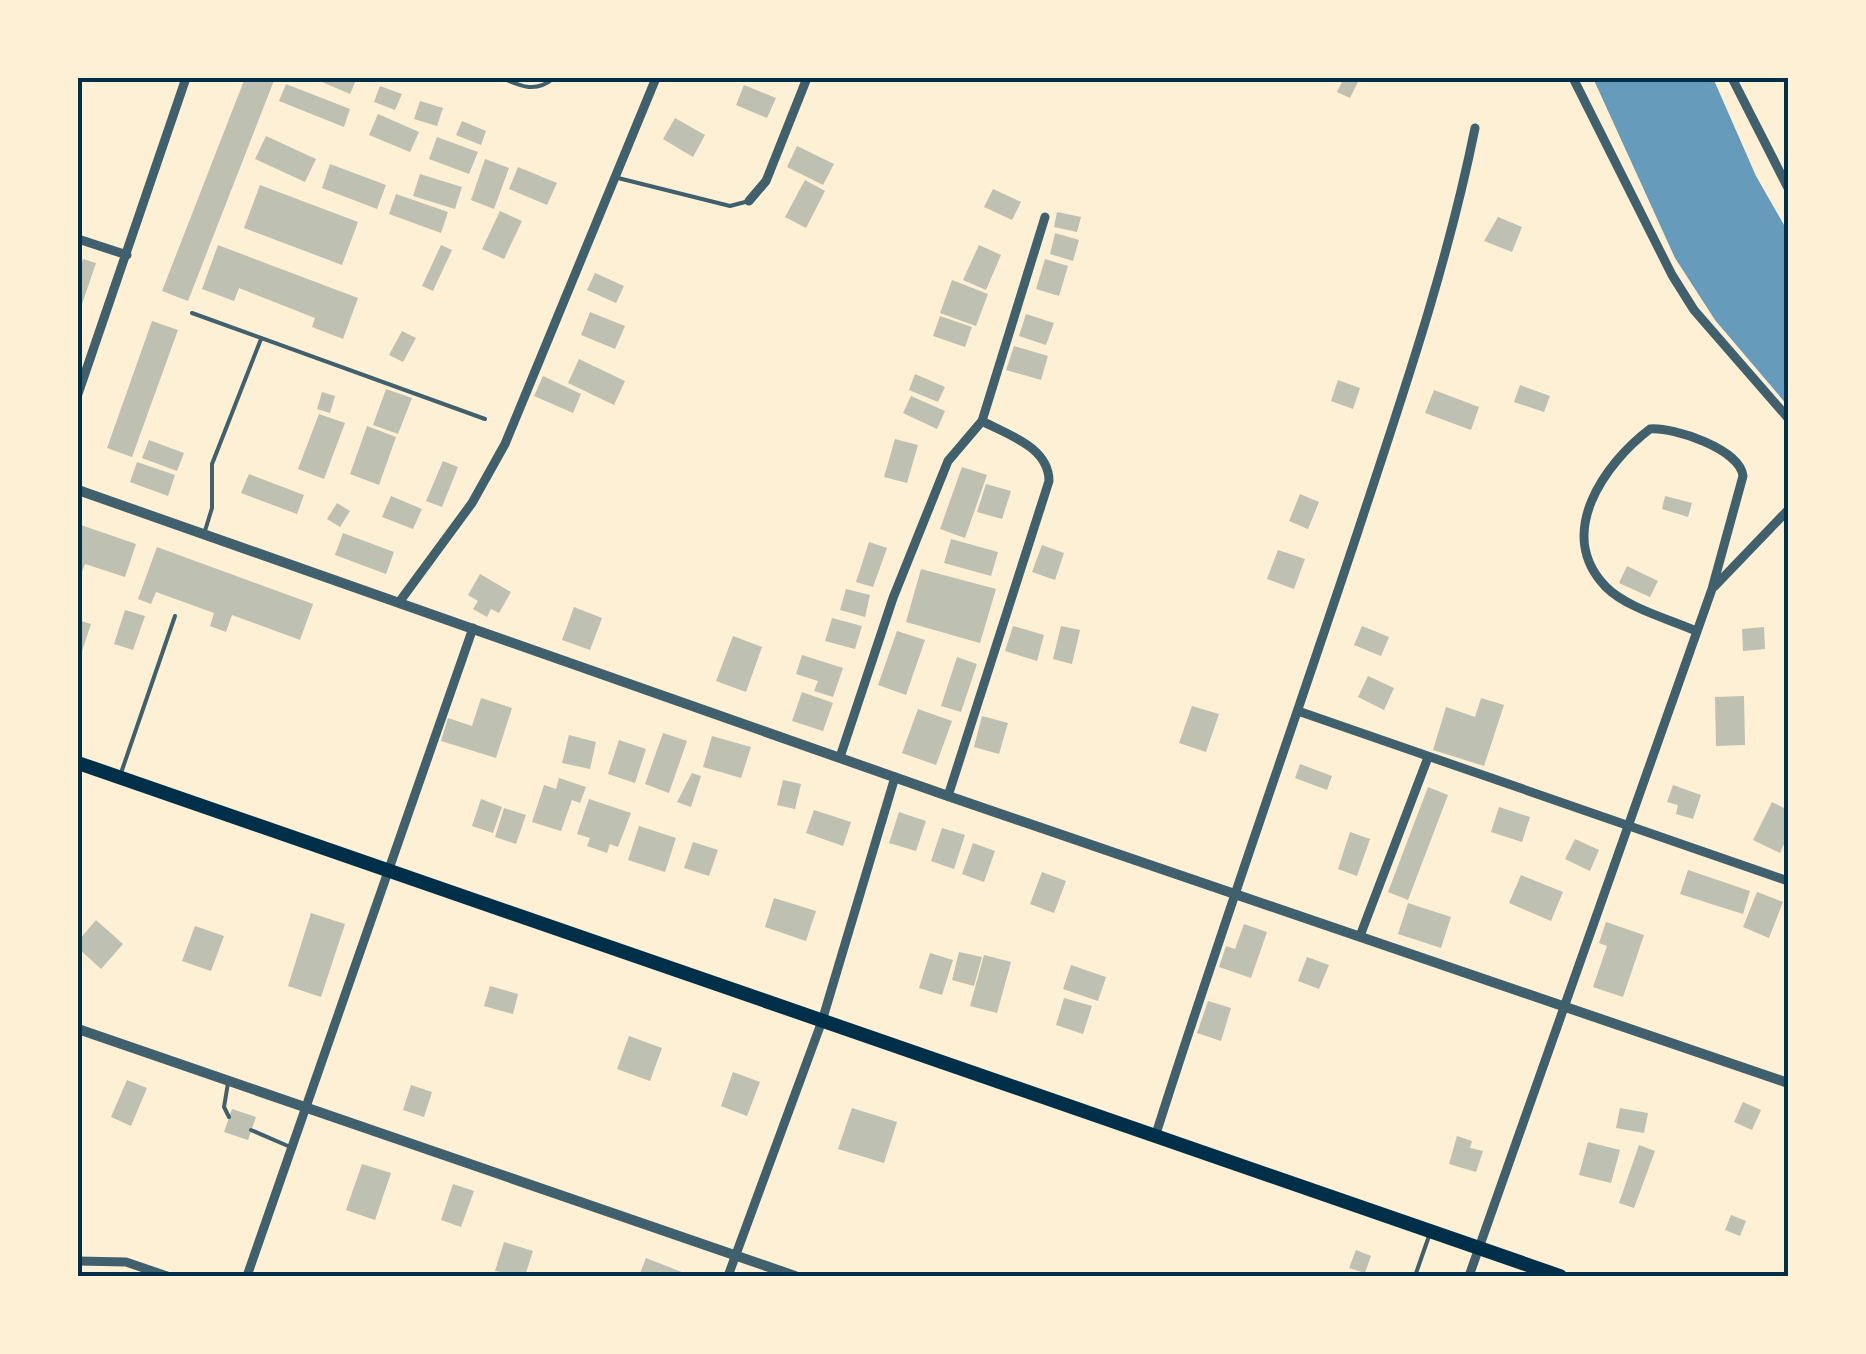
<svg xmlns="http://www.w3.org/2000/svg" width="1866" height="1354" font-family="'Work Sans',sans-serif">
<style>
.water{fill:#669bbc}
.building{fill:#bec0b2}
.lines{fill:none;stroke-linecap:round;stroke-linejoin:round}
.service{stroke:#3f606c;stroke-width:4}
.minor{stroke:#3f606c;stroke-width:9}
.tertiary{stroke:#3f606c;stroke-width:10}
.trunk{stroke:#003049;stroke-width:14}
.neatline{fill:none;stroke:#003049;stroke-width:4}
</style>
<rect width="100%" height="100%" fill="#fdf0d5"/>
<path class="water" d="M1593 78H1713L1756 176 1788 232V406L1715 320 1675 258Z"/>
<path class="building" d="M245 78H275L188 301 162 291Z
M313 78H357L350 94Z
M1344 78H1360L1350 98 1337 92Z
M286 84 350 109 344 127 279 101Z
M744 85 776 98 767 118 736 105Z
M380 86 402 94 395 110 374 102Z
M420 101 443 108 437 126 414 119Z
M378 114 419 132 410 152 369 135Z
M675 118 705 135 693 157 663 139Z
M462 121 486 131 481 145 456 135Z
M266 136 316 159 305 182 255 159Z
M437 137 478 152 469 174 429 159Z
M797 146 834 164 823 185 787 167Z
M485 159 509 168 494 209 471 200Z
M330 164 386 185 377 209 322 188Z
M518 167 557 183 547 205 509 189Z
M420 174 462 187 455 209 413 196Z
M805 180 825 191 806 228 785 217Z
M260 185 358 222 342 265 244 228Z
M993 189 1021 202 1012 220 984 207Z
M396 194 448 212 441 233 389 214Z
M500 211 522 221 504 259 482 249Z
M1057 212 1081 217 1077 232 1054 227Z
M1498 217 1522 227 1512 252 1484 241Z
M1055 233 1079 240 1073 261 1050 254Z
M218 245 358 298 343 339 312 327 315 318 239 288 234 301 202 289Z
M441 245 452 250 433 291 422 286Z
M979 245 1001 255 986 290 963 280Z
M83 259 96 263 78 316V275Z
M1045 259 1068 266 1059 296 1036 289Z
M595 273 624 286 616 303 587 290Z
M952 280 988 294 976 326 940 313Z
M590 312 625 326 615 349 581 335Z
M1026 314 1054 323 1046 345 1019 336Z
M940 316 972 327 965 347 933 336Z
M152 321 178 330 132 457 107 448Z
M402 331 416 338 403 362 389 355Z
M1014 346 1048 356 1041 380 1006 370Z
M579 359 625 381 614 405 568 383Z
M915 374 945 387 938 402 909 390Z
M543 376 581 394 573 413 534 396Z
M1338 380 1360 388 1353 409 1331 401Z
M1520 385 1550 396 1544 412 1514 402Z
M386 389 412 398 398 434 373 425Z
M1434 390 1479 407 1471 430 1425 413Z
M322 392 335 396 330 413 317 409Z
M911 396 945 411 937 429 903 413Z
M319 414 345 423 324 479 298 469Z
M367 426 396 437 379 485 350 474Z
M895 439 918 445 907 483 884 477Z
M149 440 184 453 177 471 142 458Z
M443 461 458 467 442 507 426 501Z
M137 462 175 475 168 496 130 482Z
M962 467 987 475 965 538 940 529Z
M249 474 304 495 297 514 241 493Z
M986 484 1011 491 1002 519 977 512Z
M1300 494 1319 502 1308 529 1289 521Z
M391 496 422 509 413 529 382 517Z
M1665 496 1692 503 1688 517 1662 509Z
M337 503 350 511 340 527 327 519Z
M78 524 136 544 125 577 85 564 78 582Z
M343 533 394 552 386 574 335 555Z
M951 539 998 552 991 576 944 563Z
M869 542 887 548 873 587 856 582Z
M1042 545 1064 553 1055 580 1032 572Z
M157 547 313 604 300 640 232 615 226 632 210 626 214 613 156 592 151 604 138 599Z
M1278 550 1305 559 1294 589 1267 579Z
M1627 566 1658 581 1650 597 1619 583Z
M921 569 996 589 980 643 906 622Z
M480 574 511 592 499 613 491 609 487 617 473 609 478 601 468 595Z
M846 589 870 595 865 617 840 610Z
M574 607 602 618 590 650 562 640Z
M125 610 145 616 133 650 114 644Z
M832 618 862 626 855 649 825 641Z
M78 620 91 624 82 651 78 650Z
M1013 626 1044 635 1037 661 1005 651Z
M1061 626 1080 630 1072 664 1053 659Z
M1362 626 1389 637 1381 656 1354 645Z
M1764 627 1765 649 1743 651 1742 629Z
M897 631 925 640 906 695 878 685Z
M733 636 762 647 746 692 716 681Z
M802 655 843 668 833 697 814 691 818 681 796 674Z
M957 657 977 664 961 712 941 706Z
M1368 676 1394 688 1384 710 1358 697Z
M802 692 833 703 823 731 792 721Z
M1744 696 1745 745 1716 746 1715 697Z
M481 698 512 708 496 758 441 741 448 718 472 726Z
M1481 698 1504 705 1484 766 1433 750 1446 707 1475 717Z
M1192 706 1219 714 1206 752 1179 743Z
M918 709 952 721 936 765 902 753Z
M982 716 1008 723 999 754 974 747Z
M663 733 687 741 669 793 645 784Z
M569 735 596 742 590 769 562 763Z
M712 736 751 747 741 778 703 767Z
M619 740 646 749 635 783 608 774Z
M1300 764 1332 776 1327 790 1295 778Z
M692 773 701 776 691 807 677 802Z
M559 778 586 787 580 803 572 800 561 831 532 822 544 785 556 789Z
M783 780 801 784 795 809 777 805Z
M1673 785 1701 795 1693 819 1676 814 1678 805 1667 802Z
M1428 787 1448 795 1408 900 1388 892Z
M481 799 502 807 493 833 472 826Z
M589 799 631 813 618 847 610 844 607 853 587 846 590 838 577 834Z
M1772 802 1788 810V835L1780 853 1753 840Z
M1499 807 1530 817 1522 842 1491 832Z
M504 808 526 815 516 844 495 837Z
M814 810 851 822 843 846 806 833Z
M899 812 926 821 916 851 889 843Z
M639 826 676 838 665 872 628 860Z
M942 828 965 835 954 869 931 861Z
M1350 832 1370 839 1357 876 1338 869Z
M1575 839 1599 850 1590 871 1565 859Z
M693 842 718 850 709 876 684 868Z
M973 843 995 851 984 882 962 874Z
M1688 870 1750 891 1743 914 1680 894Z
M1042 872 1066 881 1054 913 1030 904Z
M1521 875 1563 892 1551 921 1509 903Z
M1757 892 1783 902 1769 938 1743 927Z
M774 898 816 911 806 941 765 927Z
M1408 903 1451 917 1441 948 1398 934Z
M311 913 345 924 321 997 288 986Z
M96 920 123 944 101 969 78 948V941Z
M1606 922 1644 935 1623 997 1593 987 1607 946 1599 943Z
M1244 924 1267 932 1251 978 1219 967 1226 946 1235 949Z
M195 926 224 936 211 971 182 961Z
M959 952 982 957 974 986 952 980Z
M930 953 953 960 942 995 919 988Z
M984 955 1011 962 997 1013 970 1006Z
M1307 957 1329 965 1319 989 1298 981Z
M1071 965 1106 977 1098 1001 1063 989Z
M490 986 518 994 513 1014 484 1006Z
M1064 998 1092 1006 1083 1034 1056 1025Z
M1208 1001 1231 1008 1221 1041 1197 1033Z
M629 1036 662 1048 650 1081 617 1069Z
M733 1072 760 1082 747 1116 721 1106Z
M127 1080 147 1088 131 1126 111 1117Z
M411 1085 432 1092 424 1117 403 1110Z
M1743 1102 1761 1110 1752 1130 1734 1122Z
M852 1108 897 1122 884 1163 838 1149Z
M1620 1108 1648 1113 1644 1133 1616 1128Z
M232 1109 256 1117 248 1140 224 1132Z
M1457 1136 1472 1141 1470 1148 1483 1151 1476 1172 1449 1164Z
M1588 1142 1620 1150 1611 1183 1579 1175Z
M1639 1145 1655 1151 1634 1208 1619 1203Z
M362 1164 391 1173 375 1220 346 1210Z
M453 1184 474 1191 461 1227 441 1220Z
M1731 1215 1746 1221 1740 1236 1725 1230Z
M504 1242 533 1251 525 1276 495 1271Z
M1356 1250 1371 1256 1365 1273 1349 1268Z
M646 1258 692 1276H639Z"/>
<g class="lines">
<path class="service" d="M502 78C522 87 536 93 554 78
M618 178 730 206 749 201
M192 313 485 419
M204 534 212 508V464L261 339
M121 773 175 616
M228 1083 224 1107 229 1117
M251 1130 288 1146
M1415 1276 1429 1236"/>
<path class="minor" d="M1573 78 1672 275 1694 310 1788 418
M1732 78 1788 188
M749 201 766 181 807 78
M78 239 127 255
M78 394 186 78
M982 421 1045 217
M1714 587 1788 510
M400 601 472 503 505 444 656 78
M1298 711 1788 881
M840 757 893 598 948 461 982 421C1008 435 1049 447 1049 481L948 796
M1360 936 1427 760
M1155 1137C1219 935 1290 736 1357 534 1401 400 1447 267 1475 128
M78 1261 126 1262 167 1276
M247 1276 473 628
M728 1276 822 1021 895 777
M1469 1276 1712 589 1743 476C1740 449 1674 427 1650 429 1605 463 1554 534 1606 587 1627 608 1669 619 1696 631"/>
<path class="tertiary" d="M78 490 948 796 1788 1083
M78 1029 795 1276"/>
<path class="trunk" d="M78 763 1560 1276"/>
</g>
<rect width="1866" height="1354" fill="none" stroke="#fdf0d5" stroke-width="160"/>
<rect x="80" y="80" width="1706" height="1194" class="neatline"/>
</svg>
